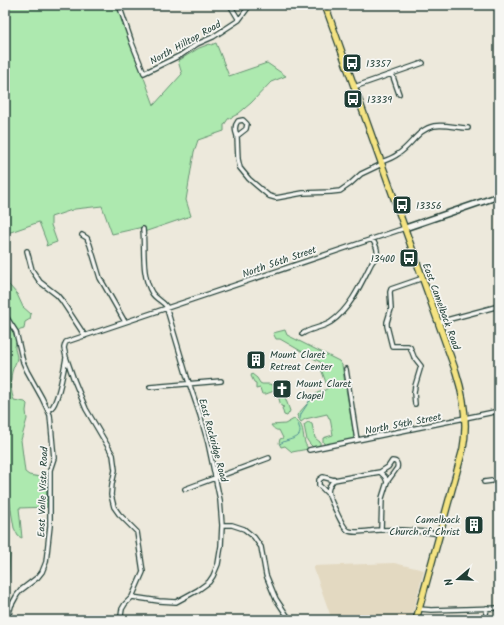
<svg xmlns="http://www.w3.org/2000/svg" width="504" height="625" font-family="Kalam,sans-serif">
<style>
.built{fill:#e3d9c1}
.green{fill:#ade9af;stroke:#669372}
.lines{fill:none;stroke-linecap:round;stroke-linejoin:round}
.stream{stroke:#559195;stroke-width:1}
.street-casing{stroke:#1f3d34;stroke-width:6}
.secondary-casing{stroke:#1f3d34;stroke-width:8}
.primary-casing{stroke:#1f3d34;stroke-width:8}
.street{stroke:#f6f6f2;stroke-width:3.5}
.secondary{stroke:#f6f6f2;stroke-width:5}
.primary{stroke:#f4e382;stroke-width:5.5}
.labels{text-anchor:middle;stroke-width:3.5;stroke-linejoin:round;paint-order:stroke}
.street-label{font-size:10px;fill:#1f3d34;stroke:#f6f6f2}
.poi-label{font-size:10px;fill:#1f3d34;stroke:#f6f6f2;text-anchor:start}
</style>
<rect width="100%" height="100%" fill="#ede9dc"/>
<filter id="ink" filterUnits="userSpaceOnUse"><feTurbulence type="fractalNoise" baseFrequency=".025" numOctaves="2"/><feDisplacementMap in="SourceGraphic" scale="8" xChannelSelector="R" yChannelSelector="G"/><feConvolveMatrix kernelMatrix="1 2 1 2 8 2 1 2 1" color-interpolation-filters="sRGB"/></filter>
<g filter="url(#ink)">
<path class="built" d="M394 563 424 570 411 620H332L313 566Z"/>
<path class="green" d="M5 5H117L154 105 182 74 178 61 199 48 210 44 211 45 216 43 229 76 267 63 286 76 271 82 251 103 238 114 228 119 224 125V131L198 140 194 152 186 200 191 216 144 232 143 227 112 234 102 206 75 209 51 217V225L57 242 46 246 47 243 39 222 5 234Z
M5 258 7 261 9 285 17 294 23 307 31 314 30 319 25 322 24 329 17 331 5 312Z
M5 318 13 331 17 342C13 348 16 351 17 357 17 362 13 367 12 372 10 380 11 393 14 400L25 402 27 404 26 411 27 419 21 440 25 472 29 475 46 478 47 507 19 508 22 538 18 536 14 528 9 498 5 493Z
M285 330 287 335 339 361 342 365 354 436 353 439 325 445 323 442V438L333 435 330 418H329L327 414 305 419 301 422 298 418 297 415 317 393 325 390 328 388 321 369 323 365 320 362 280 339H276L273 333Z
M252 374 257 378 260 383 262 384H269L273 385 274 391 266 394H262L260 388 256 389V383L254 382 251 376Z
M279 397H285L290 411 287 416 284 415 282 408 284 407 281 406 279 399Z
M294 419C305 424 302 434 305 443 305 444 308 448 308 449L292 452 285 446 281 447 279 443 280 439 283 438C282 435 280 433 279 430 276 431 273 428 271 425L285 424Z
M308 422 312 424 315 438 320 442V446L313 447 310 444 307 440 304 425Z
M5 549 10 553 8 589 5 588Z"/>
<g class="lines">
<path class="stream" d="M300 419 301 414 312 397
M280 444C287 437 308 442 297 422"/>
<defs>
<path id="street" d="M119 5 132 43 144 73 181 55 197 44 213 37 239 20 250 5
M230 5 239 20
M392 74 399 94
M354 87 423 63
M243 120 247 124 246 129 237 136C235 130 234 126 238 121Z
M237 136 238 159 240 168 249 179 269 196 276 198 303 193 331 192 340 191 350 184 361 174 382 164
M381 162C387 160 393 158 398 154 411 146 418 129 434 126 445 124 457 128 468 128
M82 235 87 238 90 245 100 278 125 322
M27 251 32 270 40 282 57 295 62 301 85 336
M5 315 16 332 23 362 27 371 42 398 50 415 54 458 50 470V526L46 562 42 572 38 577 21 590 17 595 11 606 9 614V620
M439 322 499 306
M302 334C311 328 322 328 331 322 350 309 361 284 371 264 373 260 377 257 377 253 378 249 374 242 372 239
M346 369 357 440
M150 387 221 381
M415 404 414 393 415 386 421 366 414 357 410 347 408 346H392L387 326V322L391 309 390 292 391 289 423 278
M48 410C50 409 52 408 53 406 59 397 64 369 66 358
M309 450 499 411
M380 472 385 477 387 482
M334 480C325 490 328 494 333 505 337 512 343 529 349 531 355 534 373 530 380 530 400 529 420 531 440 534
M334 480 362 475 380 472 388 467 392 461C397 461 398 464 397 468L387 482 382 498 381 530
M484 482 499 480
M185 489 269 458
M327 493 319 485V480L323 477 334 480
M222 525H232L244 529 254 537 261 547 266 575 273 592 276 599 290 620
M132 597 159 601 176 602 198 590 209 582 213 576 218 564 221 546 222 525 220 500 208 443 200 415 187 377 166 306C162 301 156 299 152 293 141 275 145 250 143 229
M419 609 431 610 499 608
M46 620H49
M122 620 121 616 122 609 125 604 132 597 143 572 137 532 119 514 114 507 111 495 112 484 115 470 113 455 86 409 74 380 66 357 64 348 65 344 66 342 405 228
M485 620 487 608"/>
<path id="secondary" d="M405 228 499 196"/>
<path id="primary" d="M325 5 456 372C464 397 468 422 463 449L416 620"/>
</defs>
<use href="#street" class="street-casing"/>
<use href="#secondary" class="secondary-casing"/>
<use href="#primary" class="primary-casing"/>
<use href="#street" class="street"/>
<use href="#secondary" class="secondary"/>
<use href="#primary" class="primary"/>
</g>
</g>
<defs>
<symbol id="bus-square" viewBox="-11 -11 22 22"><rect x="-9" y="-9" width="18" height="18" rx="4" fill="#1f3d34" stroke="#f6f6f2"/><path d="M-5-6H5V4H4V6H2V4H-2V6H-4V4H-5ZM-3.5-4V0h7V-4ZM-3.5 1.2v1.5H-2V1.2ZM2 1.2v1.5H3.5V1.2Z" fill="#fff"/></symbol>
<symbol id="building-square" viewBox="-11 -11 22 22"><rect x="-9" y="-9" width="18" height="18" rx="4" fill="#1f3d34" stroke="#f6f6f2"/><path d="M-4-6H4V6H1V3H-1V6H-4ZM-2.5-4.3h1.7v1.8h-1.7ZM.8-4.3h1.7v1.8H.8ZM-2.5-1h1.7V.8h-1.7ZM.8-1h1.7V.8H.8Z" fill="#fff"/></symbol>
<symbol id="church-square" viewBox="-11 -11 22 22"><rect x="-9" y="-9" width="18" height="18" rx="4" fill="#1f3d34" stroke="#f6f6f2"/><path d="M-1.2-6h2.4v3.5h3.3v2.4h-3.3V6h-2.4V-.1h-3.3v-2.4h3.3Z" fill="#fff"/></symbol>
</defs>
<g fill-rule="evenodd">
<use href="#bus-square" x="341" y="52" width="22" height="22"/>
<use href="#bus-square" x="342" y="88" width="22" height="22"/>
<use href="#bus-square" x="391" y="194" width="22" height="22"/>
<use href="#bus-square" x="398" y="247" width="22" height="22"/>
<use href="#building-square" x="245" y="349" width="22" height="22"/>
<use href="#church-square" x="271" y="378" width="22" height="22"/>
<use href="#building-square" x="463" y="514" width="22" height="22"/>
</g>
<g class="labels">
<g class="street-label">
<text transform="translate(185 42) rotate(-29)" y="4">North Hilltop Road</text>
<text transform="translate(279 261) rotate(-19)" y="4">North 56th Street</text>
<text transform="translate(442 306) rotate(70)" y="4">East Camelback Road</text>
<text transform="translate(403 423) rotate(-11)" y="4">North 54th Street</text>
<text transform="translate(214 440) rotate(75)" y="4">East Rockridge Road</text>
<text transform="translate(42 492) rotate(-88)" y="4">East Valle Vista Road</text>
</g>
<g class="poi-label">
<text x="366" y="67">13357</text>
<text x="367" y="103">13339</text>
<text x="416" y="209">13356</text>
<text x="395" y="262" text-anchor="end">13400</text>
<text x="270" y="358">Mount Claret<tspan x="270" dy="12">Retreat Center</tspan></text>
<text x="296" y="387">Mount Claret<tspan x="296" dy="12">Chapel</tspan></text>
<text x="460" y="523" text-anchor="end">Camelback<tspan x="460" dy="12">Church of Christ</tspan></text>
</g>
</g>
<rect width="504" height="625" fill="none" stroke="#f6f6f2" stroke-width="20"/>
<rect x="10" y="10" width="484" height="605" fill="none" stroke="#1f3d34" stroke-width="1.5" filter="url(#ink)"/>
<g transform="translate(458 579) rotate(251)" stroke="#f6f6f2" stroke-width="3" paint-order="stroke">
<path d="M0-3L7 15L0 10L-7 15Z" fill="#1f3d34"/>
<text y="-6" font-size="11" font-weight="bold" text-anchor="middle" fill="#1f3d34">N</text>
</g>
</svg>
